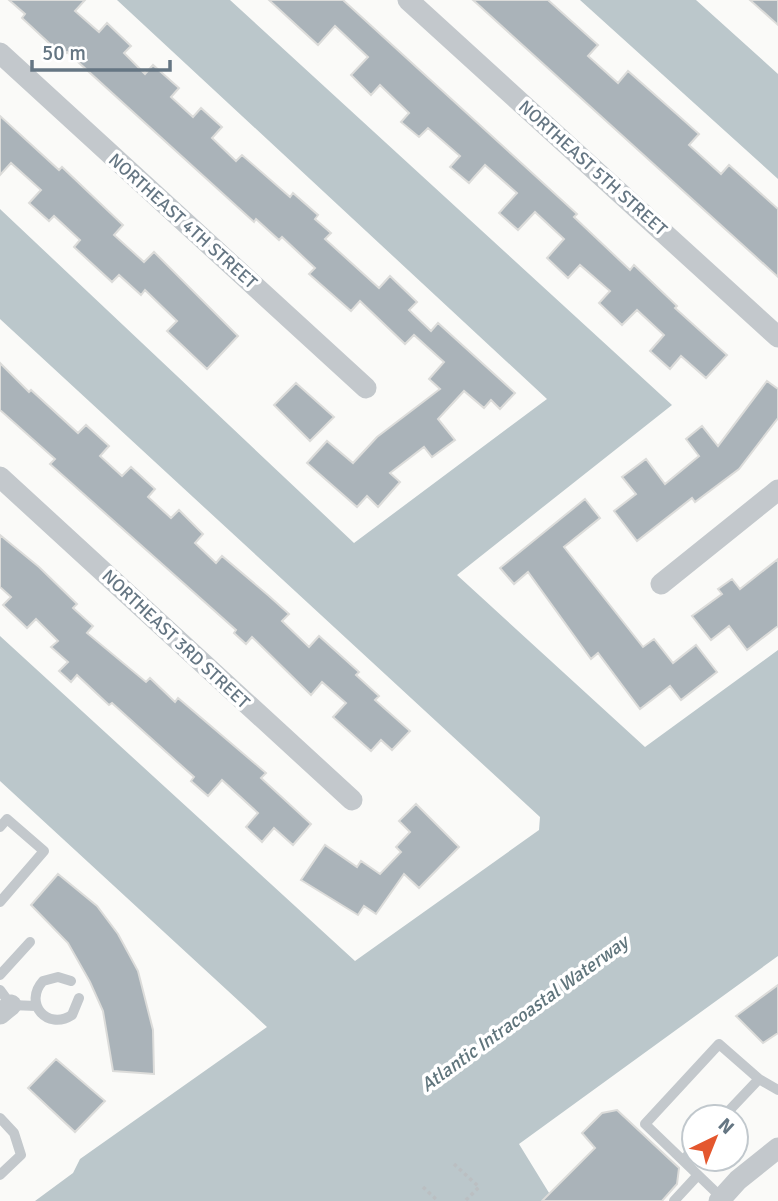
<svg xmlns="http://www.w3.org/2000/svg" width="778" height="1201" font-family="Signika,sans-serif">
<style>
.water{fill:#bbc7cb}
.building{fill:#aab3b9;stroke:#dcdcda;stroke-width:2}
.lines{fill:none;stroke-linecap:round;stroke-linejoin:round}
.path{stroke:#bbbfc2;stroke-width:3.5;stroke-dasharray:3.5 3.5;stroke-linecap:butt}
.lane{stroke:#c3c8cc;stroke-width:10}
.street{stroke:#c3c8cc;stroke-width:21}
.labels{text-anchor:middle;stroke-width:7;stroke-linejoin:round;paint-order:stroke}
.street-label{font-size:18px;fill:#657683;stroke:#fff}
.water-label{font-size:19px;font-style:italic;fill:#60757c;stroke:#fff}
</style>
<rect width="100%" height="100%" fill="#fafaf8"/>
<path class="water" d="M117 0H230L672 405 457 575 645 747 778 650V956L519 1144 554 1201H35L73 1173 80 1159 267 1027 0 781V636L355 961 539 830 540 817 0 319V209L354 543 547 399Z
M580 0H696L778 74V179Z"/>
<path class="building" d="M9 0H85L75 11 99 32 107 23 131 46 124 53 145 74 153 65 179 88 171 97 193 117 201 108 222 127 212 138 236 161 242 155 290 197 293 193 318 215 315 219 331 233 325 239 379 288 390 276 417 302 409 310 431 331 438 323 515 393 500 409 491 400 484 408 464 391 438 419 455 440 432 457 424 447 390 473 400 482 378 507 367 496 357 507 307 463 327 441 353 463 377 437 440 389 429 379 444 362 414 335 405 344 360 301 351 311 309 274 315 268 282 237 279 240 256 219 254 222 67 52 63 56 22 18 25 14Z
M269 0H343L577 214 574 217 630 270 634 265 677 306 675 308 727 355 706 378 681 356 670 369 650 351 664 335 637 310 622 325 599 303 610 291 580 265 568 278 547 258 564 239 535 212 518 230 499 213 517 193 485 165 469 183 450 167 460 156 428 128 419 137 401 122 409 113 380 85 371 95 351 75 368 57 335 26 318 45Z
M473 0H548L598 45 588 56 618 83 628 71 680 117 699 134 689 145 721 174 729 165 778 209V277Z
M750 0H778V25Z
M0 116 59 170 62 167 123 225 114 235 144 262 154 252 238 336 207 369 167 331 177 321 145 290 141 295 119 275 112 282 74 247 80 240 54 216 49 221 29 203 41 190 11 163 0 175Z
M0 363 29 392 31 390 78 433 86 425 109 446 100 456 122 476 131 467 155 489 148 497 171 518 179 510 203 534 195 543 216 563 222 556 269 596 289 614 282 621 309 647 319 636 359 672 356 675 379 696 375 700 410 731 392 750 381 740 371 751 333 717 346 703 322 682 311 695 252 637 246 644 234 633 236 630 50 464 55 459 0 410Z
M767 381 778 389V418L739 469 695 502 692 498 637 541 614 511 636 494 622 477 646 459 665 484 699 456 686 439 702 426 718 446Z
M296 383 334 417 310 441 274 405Z
M585 499 600 518 564 547 643 647 654 639 673 663 696 645 717 672 681 700 670 686 640 709 598 653 591 659 528 572 514 584 500 568Z
M0 535 39 567 77 604 73 608 93 626 87 633 146 682 150 678 175 702 178 698 266 773 261 778 311 824 293 845 274 828 262 842 246 827 258 813 222 780 208 796 191 781 194 777 112 703 109 705 77 675 71 682 59 671 68 662 51 647 58 641 36 619 27 628 3 605 11 597 0 587Z
M778 559V626L747 650 729 626 711 640 692 616 722 594 718 589 732 579 740 589Z
M416 804 459 847 419 888 404 874 376 914 364 906 358 915 301 880 325 845 357 867 361 861 380 874 401 852 396 847 410 832 399 821Z
M58 874 97 906 118 934 138 971 153 1030 154 1074 113 1071 103 1011 90 982 68 943 31 905Z
M778 985V1033L763 1043 736 1016Z
M56 1059 105 1101 75 1132 28 1088Z
M617 1110 679 1168 677 1184 662 1201H542L595 1148 582 1133 602 1113Z"/>
<g class="lines">
<path class="path" d="M454 1164 479 1187 465 1201
M423 1187 438 1201"/>
<path class="lane" d="M0 827 7 819 44 851 0 902
M0 975 30 942
M71 981 58 977 43 981C23 1003 47 1031 72 1015L79 998
M0 990 11 1005 36 1006
M759 1079 778 1090
M0 1118 14 1133 21 1155 0 1175
M683 1160 694 1149
M722 1198 645 1124 719 1044 759 1079 723 1117
M674 1201 698 1175"/>
<path class="street" d="M408 0 778 337
M0 53 366 388
M0 477 352 800
M661 584 778 490
M0 1014 11 1005
M719 1201 738 1180 778 1148"/>
</g>
<g class="labels">
<g class="street-label">
<text transform="translate(593 168) rotate(42)" y="6">NORTHEAST 5TH STREET</text>
<text transform="translate(183 221) rotate(42)" y="6">NORTHEAST 4TH STREET</text>
<text transform="translate(176 639) rotate(43)" y="6">NORTHEAST 3RD STREET</text>
</g>
<g class="water-label">
<text transform="translate(524 1013) rotate(-36)" y="7">Atlantic Intracoastal Waterway</text>
</g>
</g>
<g transform="translate(715 1138) rotate(43)"><circle r="33" fill="#ffffff" stroke="#c1c8cd" stroke-width="2"/>
<path d="M0-5L12 26L0 18L-12 26Z" fill="#e4572e"/>
<text y="-10" font-size="19" font-weight="bold" text-anchor="middle" fill="#657683">N</text>
</g>
<path d="M32 60v10h138v-10" fill="none" stroke="#657683" stroke-width="3.5"/>
<text x="42" y="60" font-size="21" fill="#657683" stroke="#ffffff" stroke-width="5" paint-order="stroke">50 m</text>
</svg>
